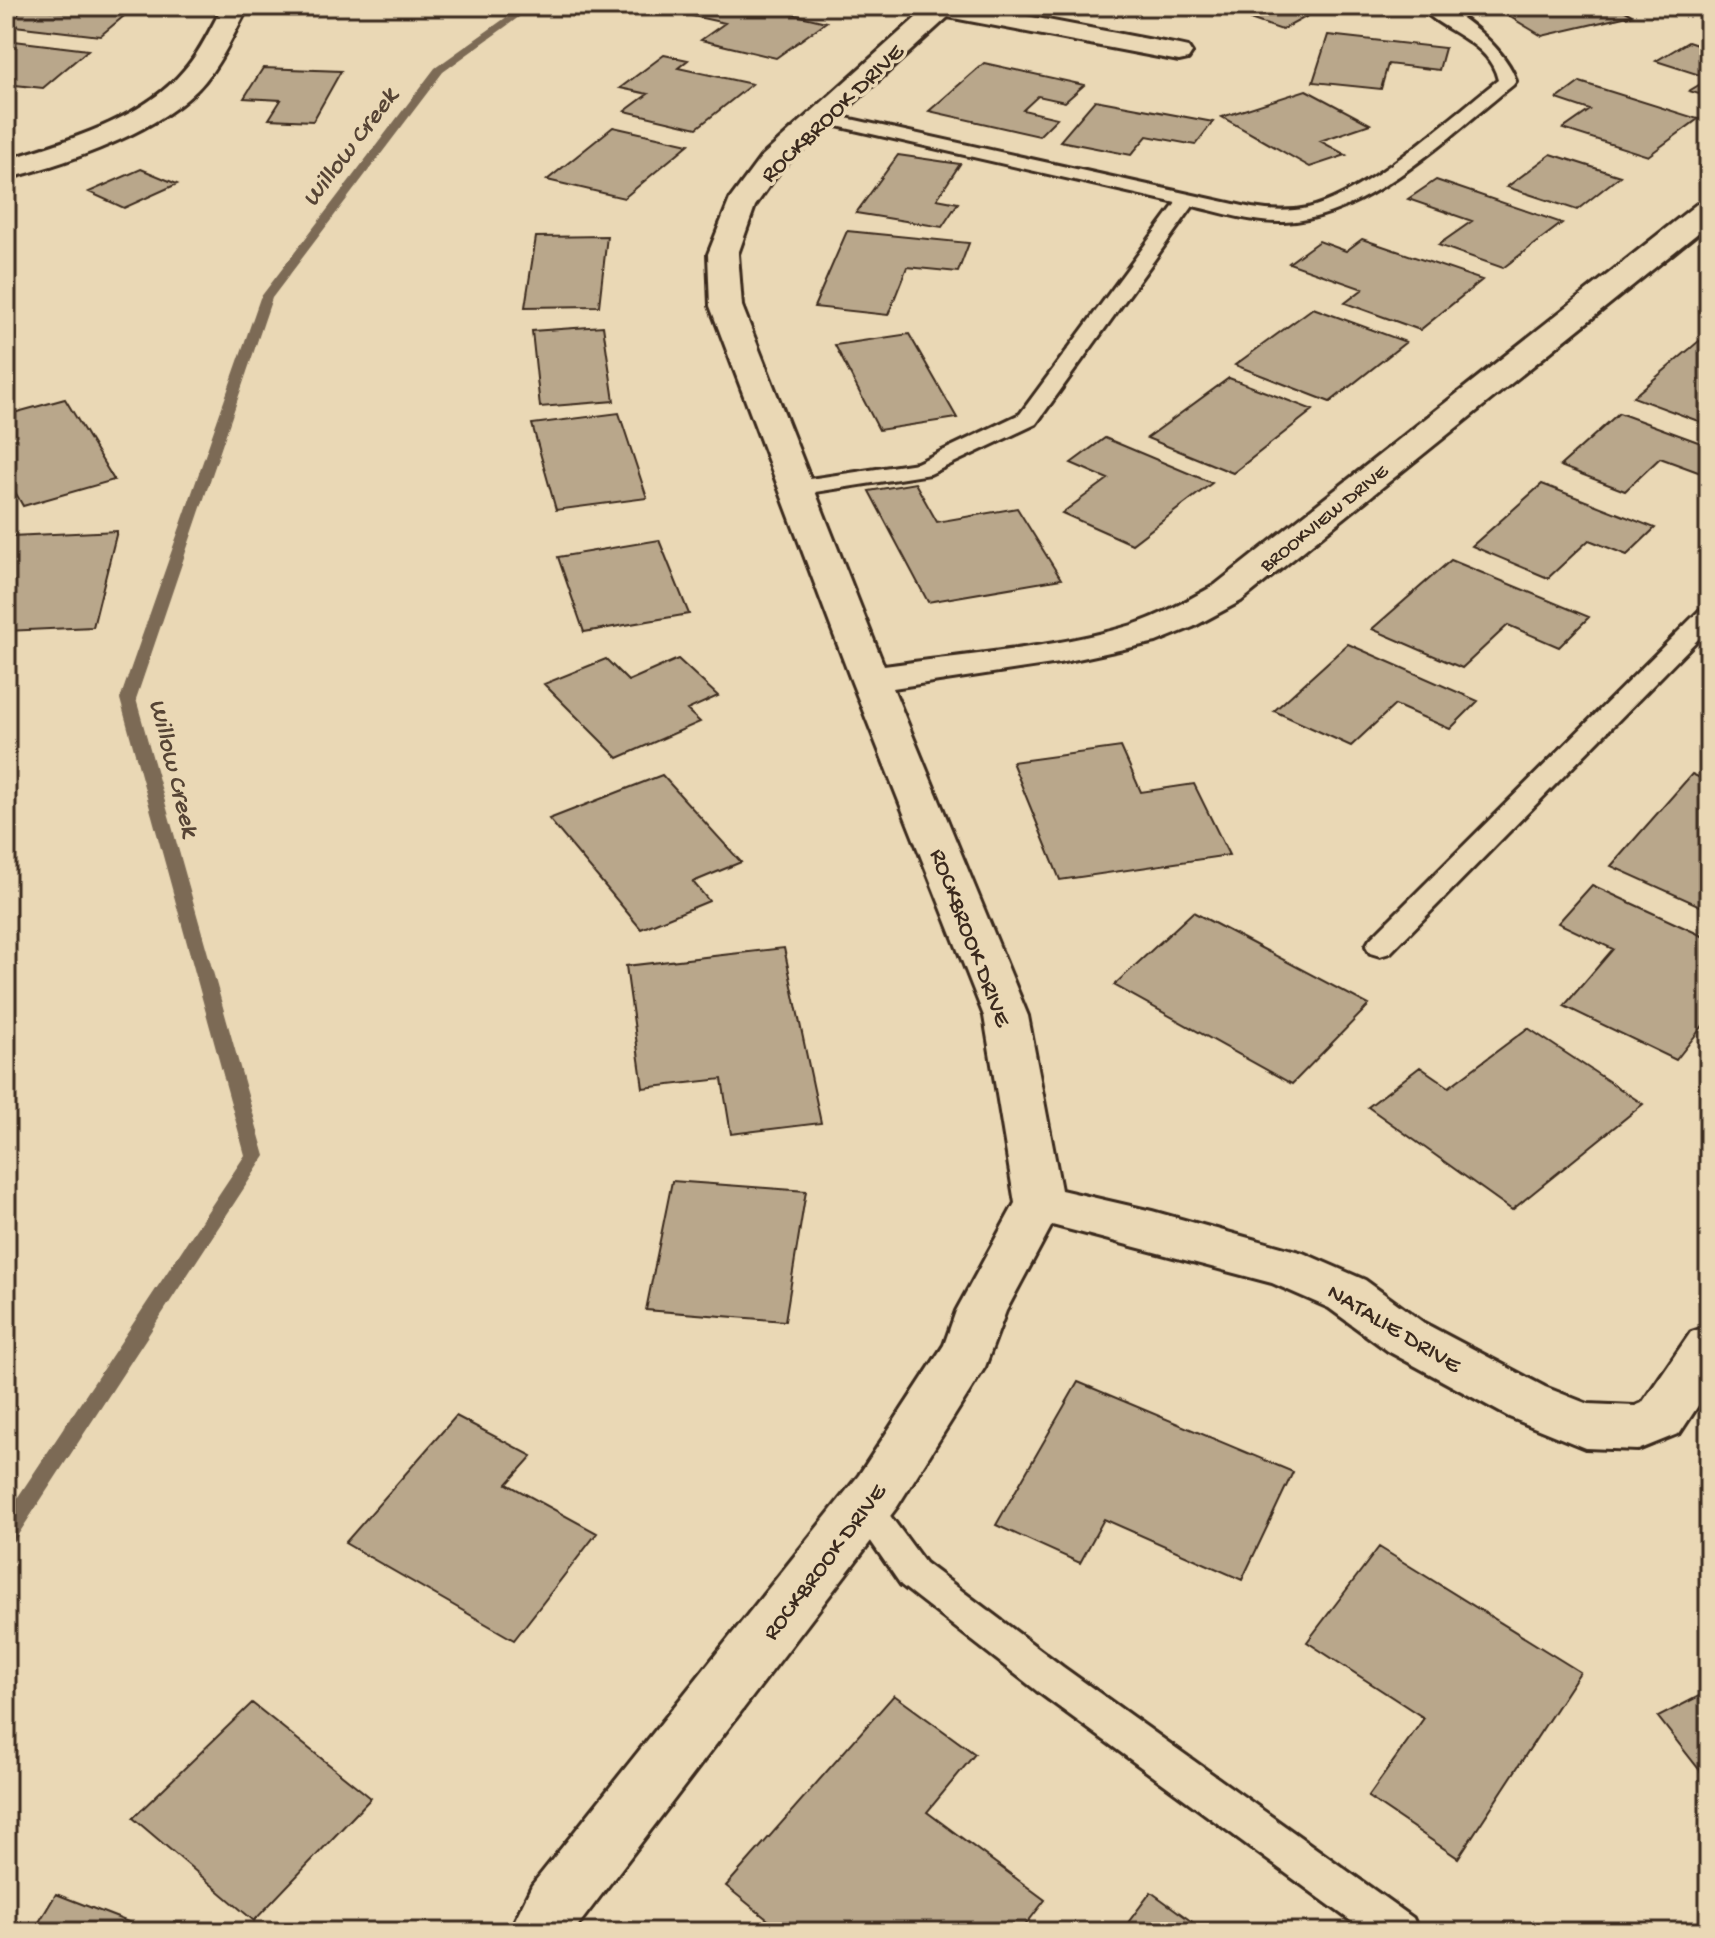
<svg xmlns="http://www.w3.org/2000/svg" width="1715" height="1938" font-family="'Gochi Hand',sans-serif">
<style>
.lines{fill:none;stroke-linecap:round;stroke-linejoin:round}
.stream{fill:#7b6a55;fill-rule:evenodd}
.building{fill:#b9a78b;stroke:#3b2a1e;stroke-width:2}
.service-casing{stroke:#3b2a1e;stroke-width:6}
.minor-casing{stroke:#3b2a1e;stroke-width:6}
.service{fill:#ead8b5;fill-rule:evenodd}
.minor{fill:#ead8b5;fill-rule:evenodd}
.labels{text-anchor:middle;stroke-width:7;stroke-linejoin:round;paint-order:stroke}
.far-street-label{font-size:20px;fill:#3b2a1e;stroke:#ead8b5}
.street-label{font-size:24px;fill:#3b2a1e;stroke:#ead8b5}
.water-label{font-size:26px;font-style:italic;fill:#564435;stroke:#ead8b5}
</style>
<rect width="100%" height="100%" fill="#ead8b5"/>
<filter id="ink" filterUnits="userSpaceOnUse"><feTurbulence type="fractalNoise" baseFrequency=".0125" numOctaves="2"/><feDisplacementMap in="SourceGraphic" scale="16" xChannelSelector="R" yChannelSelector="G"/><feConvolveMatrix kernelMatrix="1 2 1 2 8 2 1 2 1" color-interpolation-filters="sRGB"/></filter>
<g filter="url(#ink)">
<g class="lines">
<path class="stream" d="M522 6H534L443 72 272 298 136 699 265 1156 14 1541 6 1544V1515L245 1155 120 699 260 298 435 68Z"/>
</g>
<path class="building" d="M136 6 100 36 6 25 25 7 63 12 70 6Z
M707 6H758L826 22 776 58 701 40 725 23 693 16Z
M1212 6H1326L1282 30Z
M1492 6H1616L1632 15 1542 36Z
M1328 35 1445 48 1439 70 1388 64 1381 89 1313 82Z
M6 40 88 50 43 88 6 84V68L12 63 6 62Z
M1688 42 1709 49V78L1656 61Z
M664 55 688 60 678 68 752 84 697 128 625 111 648 94 620 88Z
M984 63 1084 85 1065 102 1038 96 1023 110 1057 118 1039 136 929 111Z
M263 68 341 71 313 121 269 119 281 100 244 98Z
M1709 79V97L1689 91Z
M1580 82 1698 119 1648 156 1563 129 1590 110 1557 99Z
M1306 90 1370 124 1320 141 1346 155 1310 167 1222 117Z
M1095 100 1213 122 1195 145 1147 136 1131 155 1060 141Z
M613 127 689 144 624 198 547 180Z
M1551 154 1620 176 1577 210 1507 187Z
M898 155 960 164 937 199 958 203 942 227 856 213Z
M141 169 177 184 124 208 89 192Z
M1436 180 1562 223 1503 268 1438 245 1472 221 1408 199Z
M847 231 969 243 958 272 907 267 888 315 814 307Z
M607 236 599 306 525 307 536 237Z
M1362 239 1482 280 1420 330 1345 303 1363 289 1289 263 1319 241 1346 251Z
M1313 308 1406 342 1330 402 1235 365Z
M603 326 614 401 540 407 532 331Z
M909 334 957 418 879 430 835 345Z
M1699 341 1709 344V425L1633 397Z
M1229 378 1313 410 1233 473 1147 438Z
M65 399 114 480 23 506 6 476V415Z
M619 413 647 498 556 510 532 424Z
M1619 413 1709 446V476L1660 458 1625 491 1560 466Z
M1105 438 1212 483 1132 544 1062 513 1108 479 1071 463Z
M915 483 937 522 1017 508 1061 579 928 602 869 491Z
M1542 484 1655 528 1627 555 1589 540 1548 578 1472 546Z
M117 531 93 627 6 631V552L11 536Z
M659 540 689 614 584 632 558 557Z
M1451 560 1589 617 1559 647 1508 625 1462 668 1372 629Z
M1348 644 1478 701 1450 729 1395 705 1351 746 1274 711Z
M606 659 628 681 678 659 718 696 687 710 700 722 618 758 544 684Z
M1121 747 1141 792 1194 784 1229 855 1060 880 1012 762Z
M1692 774 1709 782V910L1611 866Z
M662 775 741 862 693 882 709 901 641 929 549 819Z
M1592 885 1709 939V1018L1676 1060 1564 1006 1613 949 1558 923Z
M1193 912 1369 1005 1292 1084 1114 985Z
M784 948 821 1123 731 1134 722 1079 643 1088 626 966Z
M1528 1028 1643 1104 1512 1210 1368 1107 1420 1067 1449 1087Z
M672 1181 806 1191 785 1321 646 1310Z
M1078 1382 1293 1472 1242 1580 1104 1519 1080 1563 996 1525Z
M456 1416 532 1456 507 1484 597 1533 514 1640 345 1543Z
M1379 1547 1580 1672 1458 1858 1368 1797 1424 1718 1307 1642Z
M1709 1691V1782L1658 1717Z
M894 1695 975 1754 927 1812 1045 1900 1020 1932H783L726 1886Z
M252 1703 371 1798 254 1921 133 1818Z
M1151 1892 1206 1932H1121Z
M56 1894 154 1932H33Z"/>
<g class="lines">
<defs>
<path id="service" d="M1419 6C1424 6 1433 4 1438 6 1465 14 1509 54 1516 81L1513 85C1451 134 1367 219 1284 222 1253 223 1223 213 1193 206L1036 424 930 474 796 495 788 493 785 488 788 483 796 481 917 463 1020 414 1176 203 819 122 813 121 810 117 813 113 819 112 1252 208C1270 211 1289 212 1308 208 1369 193 1448 119 1498 80 1489 40 1443 33 1419 6Z
M1709 607V628L1390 953 1380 956 1370 953 1366 946 1370 939 1701 609Z
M865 1493 877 1498 925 1563 1063 1667 1413 1918 1419 1932H1366L1037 1691 901 1585 848 1508 853 1498Z"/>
<path id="minor" d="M223 6H249C235 31 223 59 205 81 164 131 67 163 6 179V160C66 141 143 120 185 69 201 51 211 27 223 6Z
M929 6H974L1179 45 1188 47 1192 53 1188 59 1179 61 948 17 781 169 755 206 738 254 742 306 884 666C965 654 1053 649 1132 625 1161 616 1188 600 1215 585L1698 203 1709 200V224L1241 601 1193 627 1156 642 1059 663 893 688 1028 1016 1061 1190 1152 1211 1303 1253 1365 1280 1424 1323 1545 1387 1588 1404 1635 1406 1642 1403 1691 1332 1709 1326V1389L1680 1433 1638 1450 1585 1448 1509 1417 1388 1351 1329 1308 1272 1283 1052 1225 1006 1311 985 1367 897 1507 573 1932H509L532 1885 859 1475 944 1345 956 1311 1015 1203 984 1016 851 680 710 306 708 254 730 199 761 157Z"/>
</defs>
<use href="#service" class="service-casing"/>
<use href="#minor" class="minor-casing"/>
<use href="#service" class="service"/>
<use href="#minor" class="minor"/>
</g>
</g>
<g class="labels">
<g class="far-street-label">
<text transform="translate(1323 517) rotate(-39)" y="7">BROOKVIEW DRIVE</text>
</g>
<g class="street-label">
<text transform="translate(831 112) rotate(-44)" y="8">ROCKBROOK DRIVE</text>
<text transform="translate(972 937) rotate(69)" y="8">ROCKBROOK DRIVE</text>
<text transform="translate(1395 1327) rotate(31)" y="8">NATALIE DRIVE</text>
<text transform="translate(823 1561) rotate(-53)" y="8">ROCKBROOK DRIVE</text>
</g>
<g class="water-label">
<text transform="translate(348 146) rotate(-53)" y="9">Willow Creek</text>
<text transform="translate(176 767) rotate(76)" y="9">Willow Creek</text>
</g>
</g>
<rect width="1715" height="1938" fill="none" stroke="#ead8b5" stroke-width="32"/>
<rect x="16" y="16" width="1683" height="1906" fill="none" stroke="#3b2a1e" stroke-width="3" filter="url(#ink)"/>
</svg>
